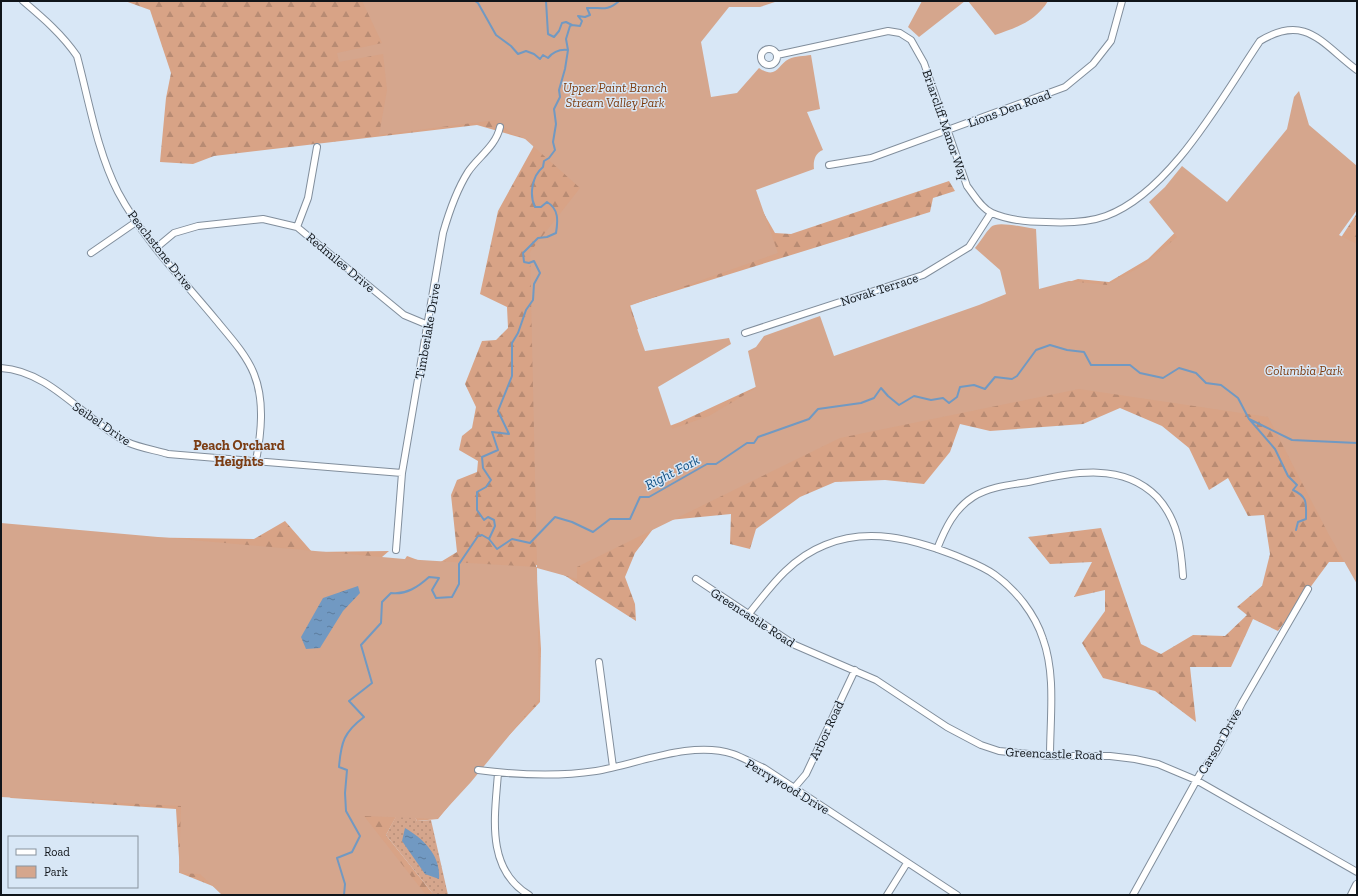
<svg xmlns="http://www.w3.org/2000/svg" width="1358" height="896" font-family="'Zilla Slab',serif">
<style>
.grass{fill:url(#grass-dots)}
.forest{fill:url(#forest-firs)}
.park{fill:#d5a68d}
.water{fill:url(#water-ripples)}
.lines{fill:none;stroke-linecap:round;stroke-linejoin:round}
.stream{stroke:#7199c2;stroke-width:2}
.minor-casing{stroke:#818e9c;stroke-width:8}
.major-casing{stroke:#818e9c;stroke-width:10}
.minor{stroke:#fff;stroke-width:6}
.major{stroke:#fff;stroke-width:8}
.labels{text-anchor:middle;stroke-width:3;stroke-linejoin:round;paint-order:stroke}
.park-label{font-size:13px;font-style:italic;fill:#7d3c0f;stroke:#d8e7f6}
.street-label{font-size:13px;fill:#10151a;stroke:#d8e7f6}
.neighbourhood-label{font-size:14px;font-weight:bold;fill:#7b3d14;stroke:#d8e7f6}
.water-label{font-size:14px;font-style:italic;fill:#104f82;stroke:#d8e7f6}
</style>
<defs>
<pattern id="grass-dots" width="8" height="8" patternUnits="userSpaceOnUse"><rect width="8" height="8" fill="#d5a68d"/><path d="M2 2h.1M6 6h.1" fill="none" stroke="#b68e79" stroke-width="1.8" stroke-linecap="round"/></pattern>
<pattern id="forest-firs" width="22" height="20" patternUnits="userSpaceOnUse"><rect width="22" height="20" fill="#d8a386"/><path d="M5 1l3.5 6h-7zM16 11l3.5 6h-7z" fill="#b88b73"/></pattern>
<pattern id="water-ripples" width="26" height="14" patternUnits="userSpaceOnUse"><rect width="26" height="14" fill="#7199c2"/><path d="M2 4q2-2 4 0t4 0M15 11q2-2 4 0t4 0" fill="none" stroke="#5b7c9d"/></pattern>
</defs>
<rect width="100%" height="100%" fill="#d8e7f6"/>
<path class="grass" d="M406 798 417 821 431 820 448 895H434L386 835Z"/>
<path class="forest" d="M125 1H684L685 75 775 233 791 234 949 181 955 191 933 198 930 212 630 305 638 329 595 347 603 451 680 422 762 384 826 360 1078 279 1109 282 1148 259 1199 209 1357 562H1329L1278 631 1253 619 1231 667H1190L1196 722 1155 691 1103 678 1082 643 1105 611V590L1074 597 1092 562 1050 564 1028 537 1101 528 1141 644 1161 654 1193 635 1225 636 1247 615 1237 607 1262 586 1270 554 1264 515 1248 516 1228 478 1209 490 1189 448 1162 426 1120 408 1083 424 990 431 960 424 950 452 924 484 885 480 835 482 800 497 756 529 750 549 730 544 731 514 659 521 635 553 625 577 635 604 636 621 564 575 536 565 541 649 540 702 488 758 438 819 417 821 406 799 386 835 434 895H235L180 873 176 809 11 798 1 792V558L121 537 254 539 285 521 312 552 389 551 368 569 343 652 407 556 434 566 457 552 451 495 457 480 477 472 478 461 459 450 462 436 472 428 476 407 465 384 482 341 496 340 508 328 507 307 480 294 498 211 536 142 477 125 214 156 193 164 160 162 166 98 171 73 150 10Z
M1357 213V301L1329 256Z"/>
<path class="park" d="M362 1H778L760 7H729L701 42 711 97 737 93 759 68C777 80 777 65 789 59 795 56 804 56 811 55L820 109 807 112 823 150C815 153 813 161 814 169L756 190 778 253 629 306 645 351 729 338 731 344 658 387 672 429 709 416 756 388 748 351 756 347 764 336 820 316 834 356 979 305 1006 294 1000 270 975 248C981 241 985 233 991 227 997 220 1026 228 1036 229L1039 289 1069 281 1107 285 1142 266 1177 237 1149 202 1165 187 1182 166 1227 202 1287 129 1294 97 1299 91 1309 125 1357 166V210L1339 235 1357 244V584L1328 533 1268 417 1079 389 840 438 577 567V579L537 568 539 699 471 782 437 819 364 816 426 895H222L200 874 179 873 181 806 1 797V523L404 559 537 567 530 252 580 188 524 138 512 134 496 120 379 135 387 90 383 54 339 62 337 53 382 43Z
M922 1H965L919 37 908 27Z
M968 1H1048C1036 21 1016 28 995 35Z"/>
<path class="water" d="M358 586 360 593 343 611 320 648 306 649 301 637 323 598Z
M405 828C424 839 441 856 439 879L425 874 402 841Z"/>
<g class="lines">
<path class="stream" d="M475 1 478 3 496 35 511 46 518 54 526 51 534 54 540 59 543 55 548 58C553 52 560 49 568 50
M546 1 548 34 554 37 559 31 562 23 566 22 572 25
M1250 420 1275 449 1288 476 1297 485 1293 490C1308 497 1306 503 1306 519L1298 522 1296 530
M489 539 495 526 494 520 488 517 484 520 477 510V492L486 487 491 480 483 468 482 457 498 450 492 432 509 434 498 411 512 376V343L518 333 526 310 533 300 534 284 540 273 534 261 529 263 524 262 523 253 538 238 547 237 556 233C558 221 559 209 547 202L541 207H535C529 195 532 176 543 167L544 161 549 158 555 150 553 142 556 124 554 109 560 97 559 90 565 69 568 50 566 39 570 26 572 25 580 26 582 21 578 16 585 17 590 15 587 8C601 7 607 12 619 1
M344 895 345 884 337 858 352 852 360 836 346 811 345 793 347 770 339 767C341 742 344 732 364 717L349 701 372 683 361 645 381 623 382 602 391 593C406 595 418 587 429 577L439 578 432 590 436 598 452 597 459 584V564L478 536 482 535 489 539 497 549 512 539 530 543 555 517 572 522 593 532 610 519H630L640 497H649L707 464H716L747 443H754L758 437 809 419 818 409 861 403 874 398 881 388 888 396 899 405 914 396 931 400 943 398 949 403 957 397 960 387 974 385 985 389 995 377 1012 379 1017 376 1036 350 1050 345 1067 350 1084 352 1091 365H1130L1140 373 1163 378 1179 368 1196 373 1206 383 1221 385 1238 398 1249 419 1292 440 1357 443"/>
<defs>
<path id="minor" d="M23 1C43 18 62 34 77 56 89 101 97 151 118 192 143 239 182 279 216 320 229 336 246 354 254 374 265 401 261 434 256 461
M761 57a8 8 0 1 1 16 0a8 8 0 1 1-16 0Z
M777 55 888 31 900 33 911 40 924 63 967 186C974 195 981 208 992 213 1008 220 1028 222 1046 222 1065 223 1087 223 1106 216 1171 192 1222 97 1260 41 1306 13 1322 44 1357 70
M829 165 871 158 1065 87 1093 64 1111 41 1122 1
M297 227 308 198 317 147
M156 248 174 233 198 226 263 219 297 227 404 315 428 325
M91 253 136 222
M745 333 923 275 969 247 991 213
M1 368C51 371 85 421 127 442 140 448 155 450 168 454L402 473
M937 549C945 529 954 509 973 497 989 487 1009 485 1028 482 1071 473 1122 461 1157 497 1178 520 1181 547 1183 576
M396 550 402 473 443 233C449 212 456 191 468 172 478 157 496 146 500 127
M696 579 795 645 876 680 947 727 981 745 999 751 1050 756H1110L1135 759 1158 764 1196 780 1357 872
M748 615C771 586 790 559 825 545 868 527 913 539 954 555 968 561 983 566 995 575 1016 590 1035 614 1043 639 1056 675 1050 718 1050 756
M599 662 613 767
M478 770C517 775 557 777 596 771 638 764 691 740 733 754 744 758 754 764 764 768L957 895
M498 773C495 815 485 869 529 895
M794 788 806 774 855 670
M887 895 907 863
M1133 895 1200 774 1217 751 1242 703 1308 589"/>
<path id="major" d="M1352 895 1357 885"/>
</defs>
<use href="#minor" class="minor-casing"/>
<use href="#major" class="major-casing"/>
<use href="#minor" class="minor"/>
<use href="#major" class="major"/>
</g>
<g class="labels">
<g class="park-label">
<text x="615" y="92">Upper Paint Branch<tspan x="615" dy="15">Stream Valley Park</tspan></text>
<text x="1304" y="375">Columbia Park</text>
</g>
<g class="street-label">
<text transform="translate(1009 108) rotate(-20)" y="5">Lions Den Road</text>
<text transform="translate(946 125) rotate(71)" y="5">Briarcliff Manor Way</text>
<text transform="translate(161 250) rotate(52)" y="5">Peachstone Drive</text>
<text transform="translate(341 262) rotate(40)" y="5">Redmiles Drive</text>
<text transform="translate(879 289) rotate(-18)" y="5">Novak Terrace</text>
<text transform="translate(427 331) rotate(-80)" y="5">Timberlake Drive</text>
<text transform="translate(102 423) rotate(34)" y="5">Seibel Drive</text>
<text transform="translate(753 617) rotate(33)" y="5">Greencastle Road</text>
<text transform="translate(826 730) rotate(-65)" y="5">Arbor Road</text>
<text transform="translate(1219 741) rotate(-60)" y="5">Carson Drive</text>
<text transform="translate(1054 753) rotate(2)" y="5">Greencastle Road</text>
<text transform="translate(788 786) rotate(31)" y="5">Perrywood Drive</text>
</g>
<g class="neighbourhood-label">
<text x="239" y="450">Peach Orchard<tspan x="239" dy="16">Heights</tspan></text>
</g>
<g class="water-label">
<text transform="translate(672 472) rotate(-27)" y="5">Right Fork</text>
</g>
</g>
<rect width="1358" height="896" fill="none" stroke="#10151a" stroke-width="4"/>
<rect x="8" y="836" width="130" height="52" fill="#d8e7f6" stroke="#88939e"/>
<rect x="16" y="849" width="20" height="6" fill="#ffffff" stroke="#88939e"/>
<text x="44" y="856" font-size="12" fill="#10151a">Road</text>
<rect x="16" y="866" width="20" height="12" fill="#d5a68d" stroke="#88939e"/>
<text x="44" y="876" font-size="12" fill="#10151a">Park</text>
</svg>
